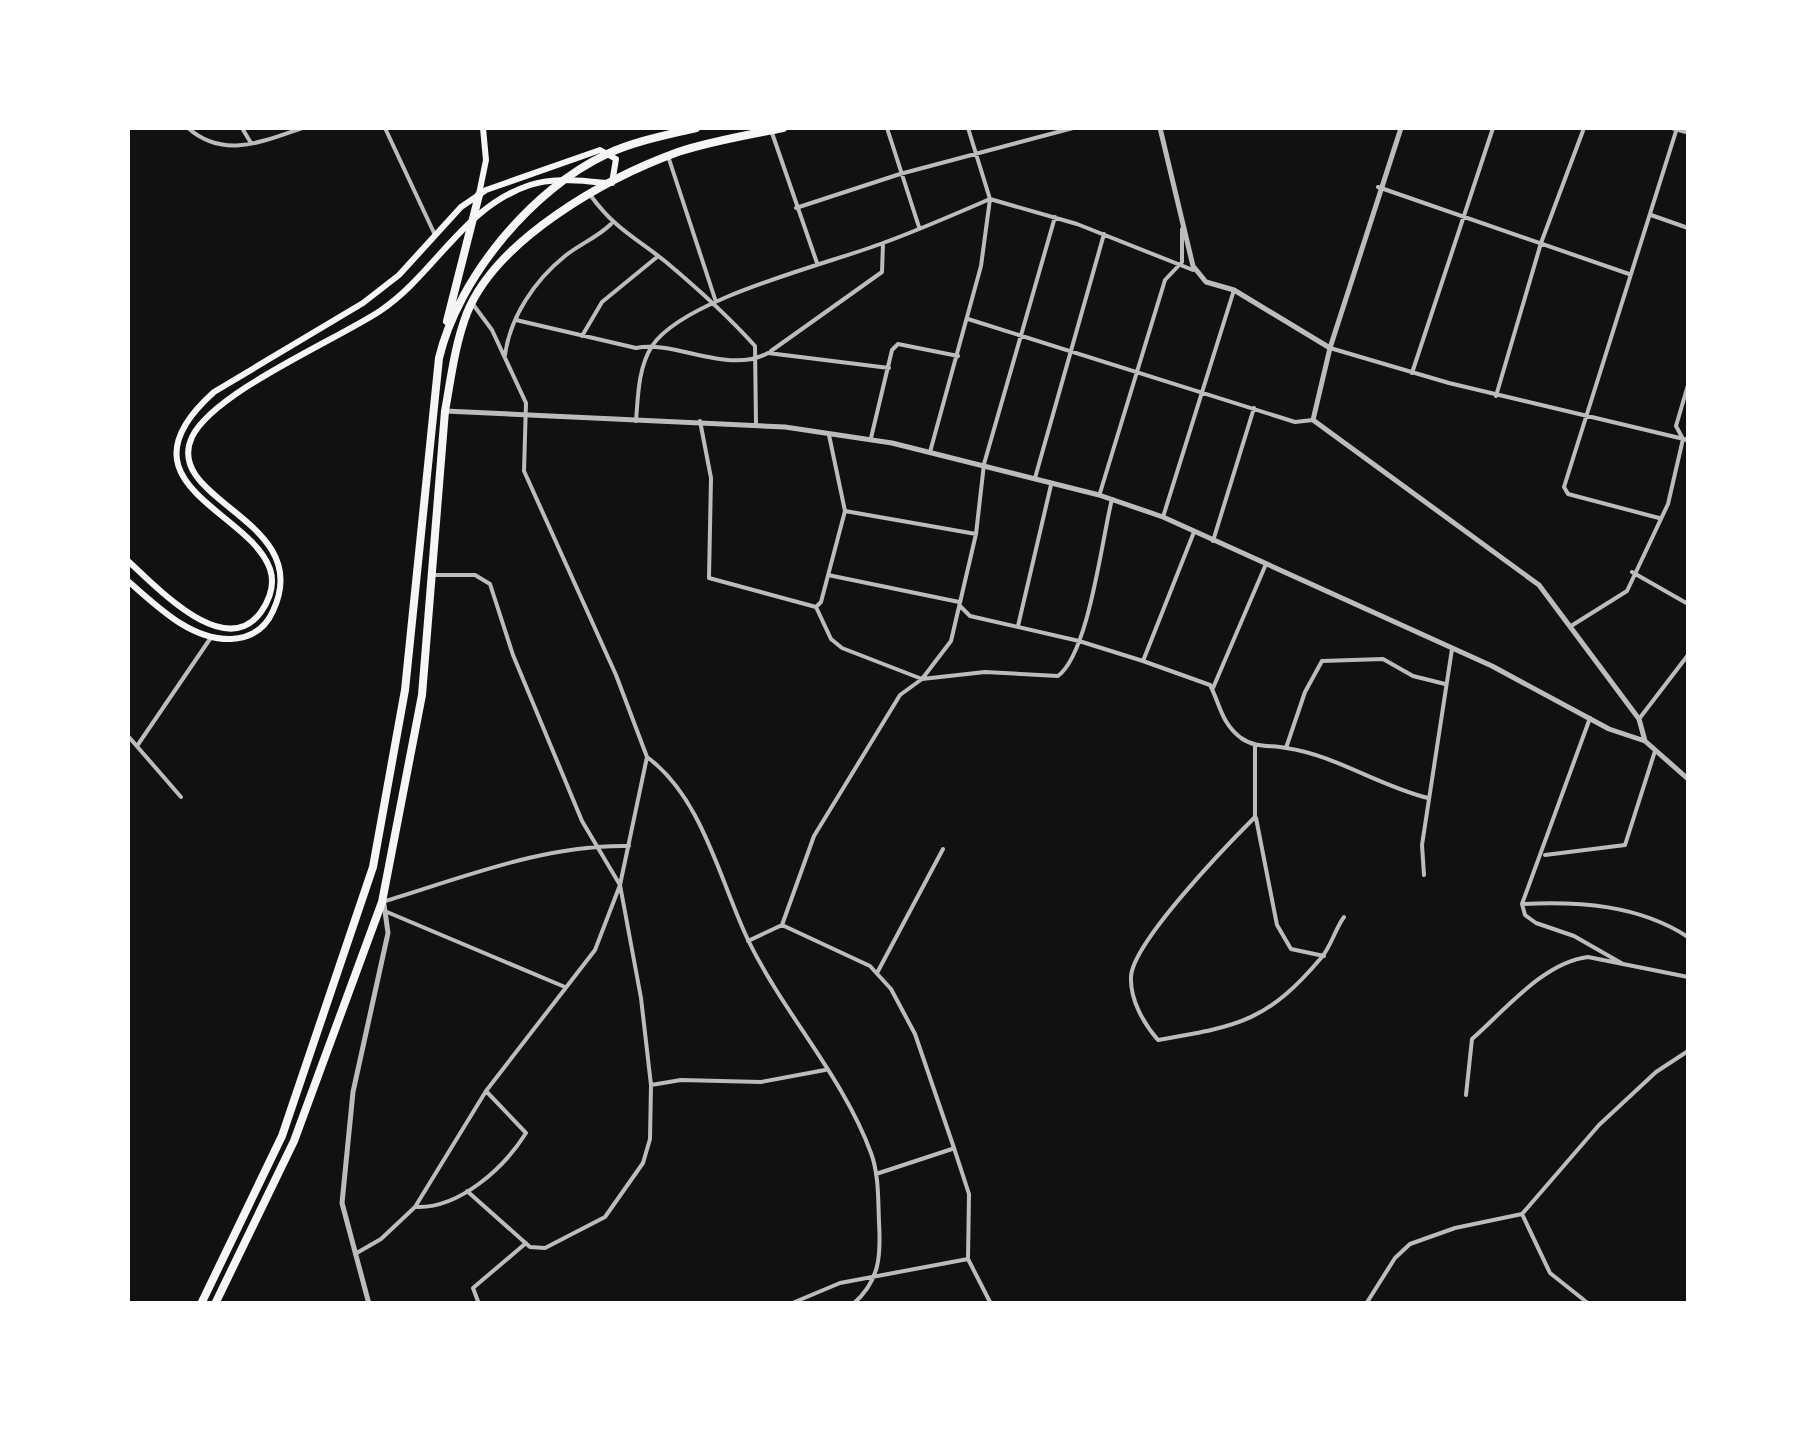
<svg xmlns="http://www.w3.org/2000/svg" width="1816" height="1431" font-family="Overpass,sans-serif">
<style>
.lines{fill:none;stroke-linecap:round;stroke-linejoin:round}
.minor{stroke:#bcbcbc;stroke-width:4}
.tertiary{stroke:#bcbcbc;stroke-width:5}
.secondary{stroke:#f5f5f5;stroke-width:6}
.trunk{stroke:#f5f5f5;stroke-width:8}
</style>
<rect width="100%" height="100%" fill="#111"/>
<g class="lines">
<path class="minor" d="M188 128C223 159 262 142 302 128
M242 128 251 143
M385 128 435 235
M887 128 919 227
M968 128 990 199 1077 224 1193 270
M771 130 817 263
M668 156 715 299
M1378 187 1629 274
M591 196C615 229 636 238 666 262 697 288 728 316 755 346L756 425
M796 208 900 174 1073 128
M1651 215 1688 228
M968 319 1295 422 1313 420
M516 320 636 348C676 340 728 375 768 353L889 368
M582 336 602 302 657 257
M1330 348 1449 383 1688 440
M771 351 882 272 883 243
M505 355C510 317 535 280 565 256 580 244 598 237 611 224
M1412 373 1493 128
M1496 396 1541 243 1584 128
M636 421C638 397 638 368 652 346 684 298 828 264 883 243 919 230 955 214 990 199L981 266 930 452
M700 421 711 478 709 578 816 607 821 602 845 511 829 435
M871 438 892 350 898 344 958 356
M1035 478 1104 234
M1100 493 1165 280 1182 262V229
M845 511 976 534
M1163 517 1234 290
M1659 518 1568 494 1564 487 1677 128
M1213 541 1254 408
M1632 572 1688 604
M432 575H475L490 584 513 655 582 821 620 885 641 998 651 1085 650 1139 643 1163 605 1217 545 1248 530 1247 467 1191
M828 575 959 602
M960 606 970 616 1079 641 1143 661 1194 532
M816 607 831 639 842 648 922 679 985 672 1058 676C1089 653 1102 538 1112 499
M1018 626 1051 485
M1571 626 1627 591 1668 504 1683 439 1676 426 1688 385
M1143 661 1210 685C1220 704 1221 723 1241 738 1255 748 1270 745 1286 748 1335 755 1379 786 1428 798
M1213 688 1266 564
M1590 718 1522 904 1525 915 1536 923 1574 936 1623 964
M1639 719 1688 655
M128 736 181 797
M1255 745V817C1228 844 1132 943 1131 977 1130 1000 1144 1024 1158 1040 1238 1026 1267 1022 1321 958 1331 947 1335 929 1344 917
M137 746 212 636
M1286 748 1305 692 1322 661 1383 659 1413 676 1445 684
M647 757C703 798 720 882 749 942 785 1015 843 1077 871 1153 879 1175 878 1199 879 1222 881 1255 880 1281 853 1304
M1256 818 1277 925 1291 949 1324 956
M1545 855 1625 845 1655 751
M1424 875 1422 845 1452 649
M382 902C462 878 545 844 629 846
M1522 904C1579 901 1639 905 1688 937
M387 912 565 987
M782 925 870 966 891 989 915 1034 954 1148 969 1194 968 1259 991 1304
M748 941 782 925 814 836 900 695 922 679 951 641 976 534 984 464 1055 217
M877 973 943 849
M651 1085 681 1080 761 1082 825 1070
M1466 1095 1472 1039C1504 1011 1544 962 1588 957L1688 977
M876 1174 952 1149
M417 1207C460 1208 504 1168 526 1133L486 1091
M1522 1214 1550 1273 1589 1304
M355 1254 381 1239 415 1207 486 1091 595 950 620 885 647 757 616 675 524 471 526 403 492 330 472 303
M479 1304 473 1288 526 1243
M790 1304 840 1283 968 1259
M1366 1304 1395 1258 1410 1244 1455 1228 1522 1214 1599 1125 1656 1072 1688 1051"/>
<path class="tertiary" d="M1160 128 1193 266 1206 282 1234 290 1330 348 1313 420 1539 585 1639 719 1645 741
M1673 128 1688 132
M1330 348 1401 128
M445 411 785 427 892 443 1099 495 1163 517 1492 666 1609 729 1645 741 1688 779
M369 1304 342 1203 353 1092 388 933 384 904"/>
<path class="secondary" d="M479 194 486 160 483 128
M128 561C156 586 225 662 261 612 270 599 275 584 270 569 250 510 111 484 214 392L363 303 399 275 461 207 486 190 600 150 616 159 612 183C585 182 557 176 530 185 463 207 435 274 380 311 336 340 214 392 192 437 162 501 316 520 273 611 265 629 250 638 231 639 190 640 157 606 128 581"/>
<path class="trunk" d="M447 321 479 195
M201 1304 282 1136 373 867 405 690 439 358C458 278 532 189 607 154 635 141 667 135 696 128
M215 1304 294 1141 382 902 422 695 445 411C451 378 455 344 467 313 497 239 606 178 678 152 711 141 748 135 783 128"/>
</g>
<rect width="1816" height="1431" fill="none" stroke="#ffffff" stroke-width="260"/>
</svg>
